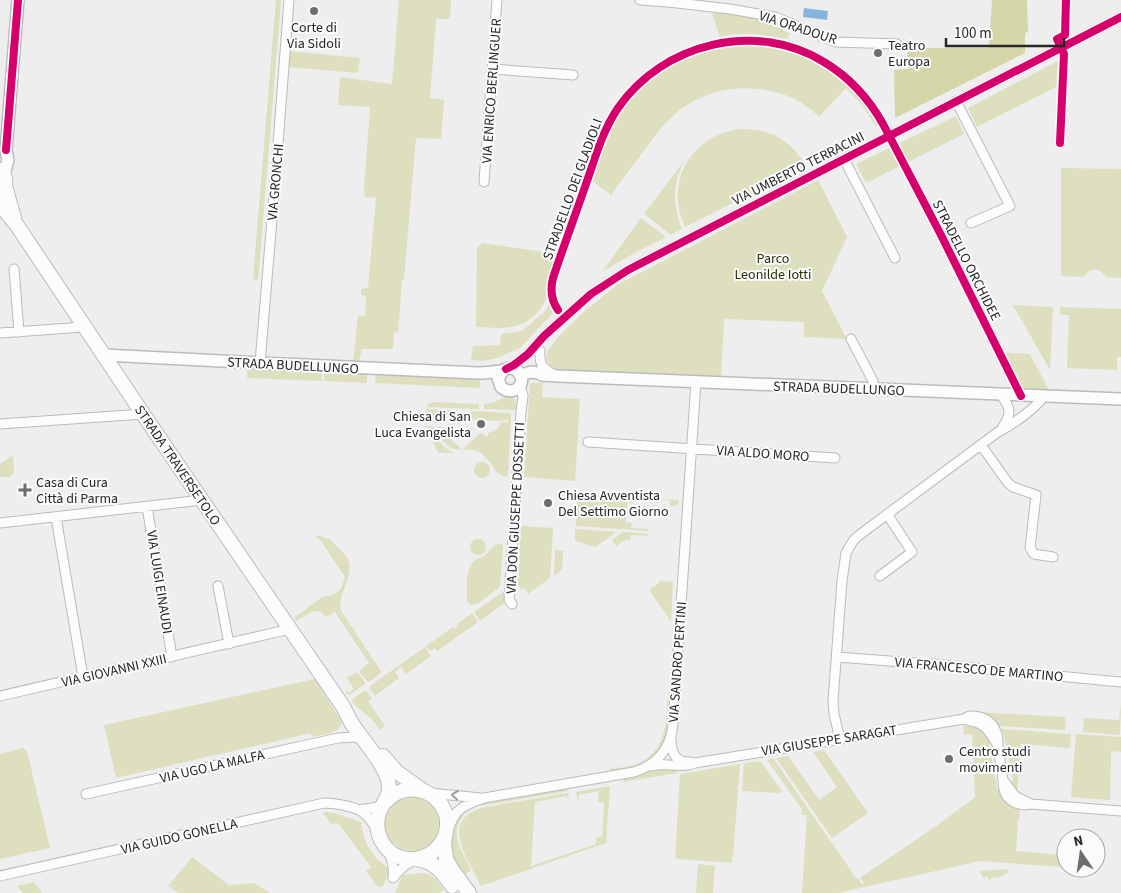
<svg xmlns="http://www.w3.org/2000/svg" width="1121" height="893" font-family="'Source Sans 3',sans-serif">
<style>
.green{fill:#dddfbe}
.forest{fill:#d5d7a8}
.water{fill:#87b4dd}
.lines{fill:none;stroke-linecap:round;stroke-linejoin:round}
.minor-casing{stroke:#bbb;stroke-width:11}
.tertiary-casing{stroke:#bbb;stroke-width:14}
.secondary-casing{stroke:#bbb;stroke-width:16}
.minor{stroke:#fcfcfc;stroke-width:9}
.tertiary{stroke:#fcfcfc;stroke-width:11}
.secondary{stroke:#fcfcfc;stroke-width:14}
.cycleway-casing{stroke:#fafbfc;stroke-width:11}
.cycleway{stroke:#d6006c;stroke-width:8}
.oneway{stroke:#9c9c9d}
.poi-dot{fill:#6d6d6d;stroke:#fafbfc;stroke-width:2}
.labels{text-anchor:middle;stroke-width:4;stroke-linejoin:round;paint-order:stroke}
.poi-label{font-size:14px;fill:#272728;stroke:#fafbfc;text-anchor:start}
.street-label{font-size:14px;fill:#272728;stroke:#fafbfc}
.park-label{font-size:14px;fill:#2d2e08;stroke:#fafbfc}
</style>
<rect width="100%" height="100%" fill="#eee"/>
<path class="green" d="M276 0H281L258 280 253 279Z
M399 0H451L450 19H436L430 98 444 100 441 139 416 138 404 279 402 281 398 333 394 332 393 349H362L359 361 353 363 358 315 365 316 366 296 361 295V289L368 288 376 198 365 197 364 190 370 107 338 105 340 77 392 84Z
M719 12C744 15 769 21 790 34L787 39C765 35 742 31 720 37L712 14Z
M736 45C800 43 846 71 879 125L876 127 863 106 846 88 819 117C803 100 781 91 757 89 720 85 686 99 662 127 655 135 649 144 643 152 632 166 621 181 611 195L591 180C597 162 602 143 611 126 637 79 683 50 736 45Z
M289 51 360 58 358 73 288 67Z
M1058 61 1056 87 977 127 968 108Z
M956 116 964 134 866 183 856 164Z
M739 129C770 128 791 140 806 166L685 227C664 182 691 136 739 129Z
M687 157C672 180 672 205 682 229L671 235 644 214Z
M1061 168 1121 169V278L1106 277C1100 267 1090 267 1084 277L1061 276Z
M818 180 847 237 822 291 847 339 804 337V322L724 319 721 377 566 370 553 369 549 364 546 358 547 352 558 337 586 310 617 285Z
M641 218 666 237 631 255 602 272Z
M482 243 557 254C551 284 548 321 511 327 500 329 488 327 476 327L477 248Z
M550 303 553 313 520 348 497 358 483 361 471 360 473 346 500 345 501 334 522 331 544 312Z
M1013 305 1053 307 1050 370Z
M1060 307 1121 309V357H1117V370L1067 368 1069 315H1060Z
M1001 352 1030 354 1051 394H1025Z
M250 369 322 372V381L247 378V371Z
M324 372 367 374V383L324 381Z
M376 374 480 379V388L375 383Z
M533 383H543L542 397 580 399 575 481 524 477 530 384Z
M508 395C516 396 517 404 517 410L484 409V404L495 402Z
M434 402 479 404V409L426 407 430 403Z
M426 409 455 411C443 414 447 414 442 423L425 422Z
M472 411 509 413 511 415 508 475 506 477 496 472 491 463 480 452 473 450 454 449 448 446 442 440 437 427H443L444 429 442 430 449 439 450 438 462 450 480 433H483V435L488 436V433C495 432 499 429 501 422L508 423V420L501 421 500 419V421L467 419V416Z
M425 426H433C436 439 443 450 456 453H439L434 445 432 436 425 435Z
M13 455 14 473 9 477H0V464Z
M474 470a8 8 0 1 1 16 0a8 8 0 1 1-16 0Z
M578 493 679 500 678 505 670 506V500L634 498 633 503H627L626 522 632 523 631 528 648 529V531L576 526Z
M521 526 553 528 550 578 528 594 524 588 521 590 518 585Z
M575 529 617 532 595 547 575 541Z
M623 532 648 534 647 536 631 535 630 540H625L616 546 612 540Z
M317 535C322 537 328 538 332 541 335 544 337 547 340 550 362 567 339 588 340 609L381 671V673L369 682 367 681 359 671 369 663 335 612 326 617 321 612 313 611 296 621 294 617 298 615 322 597 333 595 341 589 345 577 321 541 316 537Z
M470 547a8 8 0 1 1 16 0a8 8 0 1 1-16 0Z
M501 543 503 546 500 587 477 604 471 605 467 601V598C467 587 465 568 475 560 478 558 482 558 485 555 493 548 490 547 501 543Z
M555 550 563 551 562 570 554 576Z
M661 581 673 582 671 621 649 590Z
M504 592 506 594V599L504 603 480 621 474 612 501 593Z
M472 613 478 622 437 651 435 648 430 651 426 646 453 627 455 629 458 626 457 624Z
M425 647 431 656 406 674 401 667 395 672 399 678 375 696 370 689V686Z
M357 672 365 682V684L349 695 346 692 347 691 349 693 354 689 347 678Z
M315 679 342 722C339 735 323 734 312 737L311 733 116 778 104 725Z
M364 691H366L372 698 368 701 385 726 379 730C374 716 360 713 352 701L353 699Z
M668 693 670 696V698C669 728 668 758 634 768 626 770 618 771 611 772L610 769C619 768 629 767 637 764 668 751 666 721 668 693Z
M1121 703 1120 735 1083 732 1084 718 1119 720Z
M978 712 1066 717 1065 730 999 726C994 718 987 714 978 712Z
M963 726C976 725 984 730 990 742L989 744 997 788C1000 791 1000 794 1003 798 1007 804 1014 807 1020 811L1019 819 1018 820 1016 851 1062 855V867L980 861 838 893H802L807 815H801L802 809 767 760 773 758 856 878H857L862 884 864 883 860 878 939 824 975 797 972 734 964 735Z
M1002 729 1070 734 1071 735 1070 748 1021 744 1017 791 1011 782 1013 780 1004 735 1001 731Z
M1077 734 1121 737V752L1111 751 1110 800 1071 797 1076 735Z
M23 748 27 751 50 848 0 859V754Z
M824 750 868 813 832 838 776 758 788 756 819 800 837 787 813 752Z
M760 761 782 791 778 793 742 791 744 763Z
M740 764 733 857H732V863L677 859V858H675L680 774Z
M677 768V773L623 782 624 778 639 775 651 770Z
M610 786 606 843 481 886C468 859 437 819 485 807L568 793 569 802 567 796 535 802 531 866 596 844V837H602L604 803 598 802 599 791 578 795 579 801H578L576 792Z
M566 788 568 791 480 806 479 803Z
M385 824a27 27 0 1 1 54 0a27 27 0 1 1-54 0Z
M327 812 334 813 361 822C362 835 367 848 376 858 379 861 386 865 388 869 389 873 385 885 381 887 380 887 378 886 377 886L366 871 371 867 338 823 331 824 323 813Z
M462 813 464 815C448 834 462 851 471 870L462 876 448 849C452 836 453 823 462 813Z
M192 857 229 885 254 883 270 893H179L168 886Z
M698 864 715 866 713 893H696Z
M1010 869 1007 871 1008 873 997 878 996 876 989 880 987 876 983 878 980 871Z
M424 873C434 875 438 882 444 890L439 893H395L402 876C406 874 419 874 424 873Z
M34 882 42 893H23L17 886Z"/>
<path class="forest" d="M992 0H1027L1028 32 1025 33V53L895 118 894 70 908 69 907 48H989Z"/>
<path class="water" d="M804 8 828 11 827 20 803 17Z"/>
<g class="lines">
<defs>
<path id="minor" d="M640 0 668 2 730 9 775 17 836 42 897 44
M492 69 573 75
M956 101 1010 206 971 223
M844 159 895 258
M484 182 497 0
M14 269 19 332
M0 333 70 328 78 327 83 323
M851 339 873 381 874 389
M540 351C539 365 543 369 555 375
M260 363 275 183 289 0
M506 369 514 365 528 354 544 336 591 294 628 270 1121 17
M1001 395C1011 408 1012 414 1002 428
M0 424 143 414
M588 442 835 458
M981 445 1008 483 1013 487 1036 495 1030 548 1034 554 1053 557
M147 507 172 657
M56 517 83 677
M0 523 202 500
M880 576 912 552 887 514
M218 586 229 644
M512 604 509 600 521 412 523 396 520 386
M837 657 942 665 1121 682
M0 696 290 629
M969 716C988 715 999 727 998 746 993 738 989 728 980 724 975 721 969 721 964 719Z
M840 739 834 714 833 701 842 581 846 553 853 541 858 536 998 432C1012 425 1035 409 1044 396
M998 746 1003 780
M695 763 964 719
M652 766C667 762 681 769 695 763 691 762 686 762 682 761 673 758 671 747 671 738
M1003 780 1015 796 1031 804C1020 807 1006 801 1004 789 1003 788 1003 780 1003 780Z
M429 793 481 798
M86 794 338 738 355 737 363 740
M1031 804 1121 811
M358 810 379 807 384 804
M449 827C451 822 454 816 457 812 464 805 475 801 484 798L634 772C657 765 671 748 673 724L696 382
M388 851C392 859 394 869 393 878
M0 876 324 803C334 803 352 806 361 811 367 815 373 823 377 830
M393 878C399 870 407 863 416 859"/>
<path id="tertiary" d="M4 175 8 160 6 150 18 0
M104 355 260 363 478 373C485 373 494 372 501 371 503 370 507 369 509 368 513 368 517 370 519 373 528 385 512 397 501 387L498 378 503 371
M520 375 531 372 538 373 542 375 558 376 1121 399"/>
<path id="secondary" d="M0 170C7 177 7 185 1 192
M5 186 14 218
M0 205 16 224 143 414 342 705C346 711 348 718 353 725 362 739 382 761 387 777 393 794 384 799 379 813 374 828 380 845 393 854 402 859 414 861 423 857 434 854 440 846 445 837
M383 756 397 772 422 790 433 796 441 804 446 814 447 820V826L444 842 446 859 451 868 469 893
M385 802C395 791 408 787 422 791
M417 859C434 861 443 873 452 886"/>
</defs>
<use href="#minor" class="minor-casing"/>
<use href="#tertiary" class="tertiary-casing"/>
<use href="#secondary" class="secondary-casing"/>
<use href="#minor" class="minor"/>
<use href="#tertiary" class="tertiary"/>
<use href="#secondary" class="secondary"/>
<defs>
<path id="cycleway" d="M1060 143 1064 54 1057 39 1065 35 1066 0
M6 150 18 0
M558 310C551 300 550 290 553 278 564 245 576 213 587 181 596 155 603 130 618 108 663 43 756 20 824 62 849 77 869 99 883 124L941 235 1021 396
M506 369 514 365 528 354 544 336 591 294 628 270 1121 17"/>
</defs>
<use href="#cycleway" class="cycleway-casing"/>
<use href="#cycleway" class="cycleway"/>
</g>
<defs><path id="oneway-chevron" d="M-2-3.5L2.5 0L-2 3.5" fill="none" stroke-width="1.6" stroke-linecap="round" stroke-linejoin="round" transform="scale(1.25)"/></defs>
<use class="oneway" href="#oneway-chevron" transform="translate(455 795) rotate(-174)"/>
<g class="poi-dot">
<circle cx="314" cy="11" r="5"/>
<circle cx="878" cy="53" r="5"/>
<circle cx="481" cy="424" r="5"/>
<path d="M22.5 482.5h5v5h5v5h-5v5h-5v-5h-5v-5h5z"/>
<circle cx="548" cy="503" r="5"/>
<circle cx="949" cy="759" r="5"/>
</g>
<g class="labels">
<g class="poi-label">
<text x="314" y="32" text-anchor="middle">Corte di<tspan x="314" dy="16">Via Sidoli</tspan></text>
<text x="888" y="50">Teatro<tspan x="888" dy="16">Europa</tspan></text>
<text x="471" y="421" text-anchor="end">Chiesa di San<tspan x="471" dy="16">Luca Evangelista</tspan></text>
<text x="36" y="487">Casa di Cura<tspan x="36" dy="16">Città di Parma</tspan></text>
<text x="558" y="500">Chiesa Avventista<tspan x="558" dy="16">Del Settimo Giorno</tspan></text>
<text x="959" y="756">Centro studi<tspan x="959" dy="16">movimenti</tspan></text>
</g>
<g class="street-label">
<text transform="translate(798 27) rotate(18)" y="5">VIA ORADOUR</text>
<text transform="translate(491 91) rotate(-86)" y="5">VIA ENRICO BERLINGUER</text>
<text transform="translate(798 168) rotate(-27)" y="5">VIA UMBERTO TERRACINI</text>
<text transform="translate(275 182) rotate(-85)" y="5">VIA GRONCHI</text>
<text transform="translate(572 189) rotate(-70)" y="5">STRADELLO DEI GLADIOLI</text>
<text transform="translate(967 260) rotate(63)" y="5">STRADELLO ORCHIDEE</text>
<text transform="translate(293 365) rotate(3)" y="5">STRADA BUDELLUNGO</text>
<text transform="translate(839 388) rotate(2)" y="5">STRADA BUDELLUNGO</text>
<text transform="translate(763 453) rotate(4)" y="5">VIA ALDO MORO</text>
<text transform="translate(178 465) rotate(56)" y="5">STRADA TRAVERSETOLO</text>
<text transform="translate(515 508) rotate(-87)" y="5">VIA DON GIUSEPPE DOSSETTI</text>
<text transform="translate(160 582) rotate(81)" y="5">VIA LUIGI EINAUDI</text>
<text transform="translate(677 662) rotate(-86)" y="5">VIA SANDRO PERTINI</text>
<text transform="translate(979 669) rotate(5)" y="5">VIA FRANCESCO DE MARTINO</text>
<text transform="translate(114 670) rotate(-13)" y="5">VIA GIOVANNI XXIII</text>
<text transform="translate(829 740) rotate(-9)" y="5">VIA GIUSEPPE SARAGAT</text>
<text transform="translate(212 766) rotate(-13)" y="5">VIA UGO LA MALFA</text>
<text transform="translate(179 836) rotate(-13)" y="5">VIA GUIDO GONELLA</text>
</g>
<g class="park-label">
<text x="773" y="263">Parco<tspan x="773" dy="16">Leonilde Iotti</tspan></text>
</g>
</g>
<g transform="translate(1081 853) rotate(347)"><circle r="24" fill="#fafbfc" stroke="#a6a6a7"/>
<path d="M0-4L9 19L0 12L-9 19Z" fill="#6d6d6d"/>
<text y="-8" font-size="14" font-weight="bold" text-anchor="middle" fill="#272728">N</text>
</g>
<path d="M946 38v8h118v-8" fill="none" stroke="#272728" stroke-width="2.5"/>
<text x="954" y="38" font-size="15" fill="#272728" stroke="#fafbfc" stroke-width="4" paint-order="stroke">100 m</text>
</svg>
